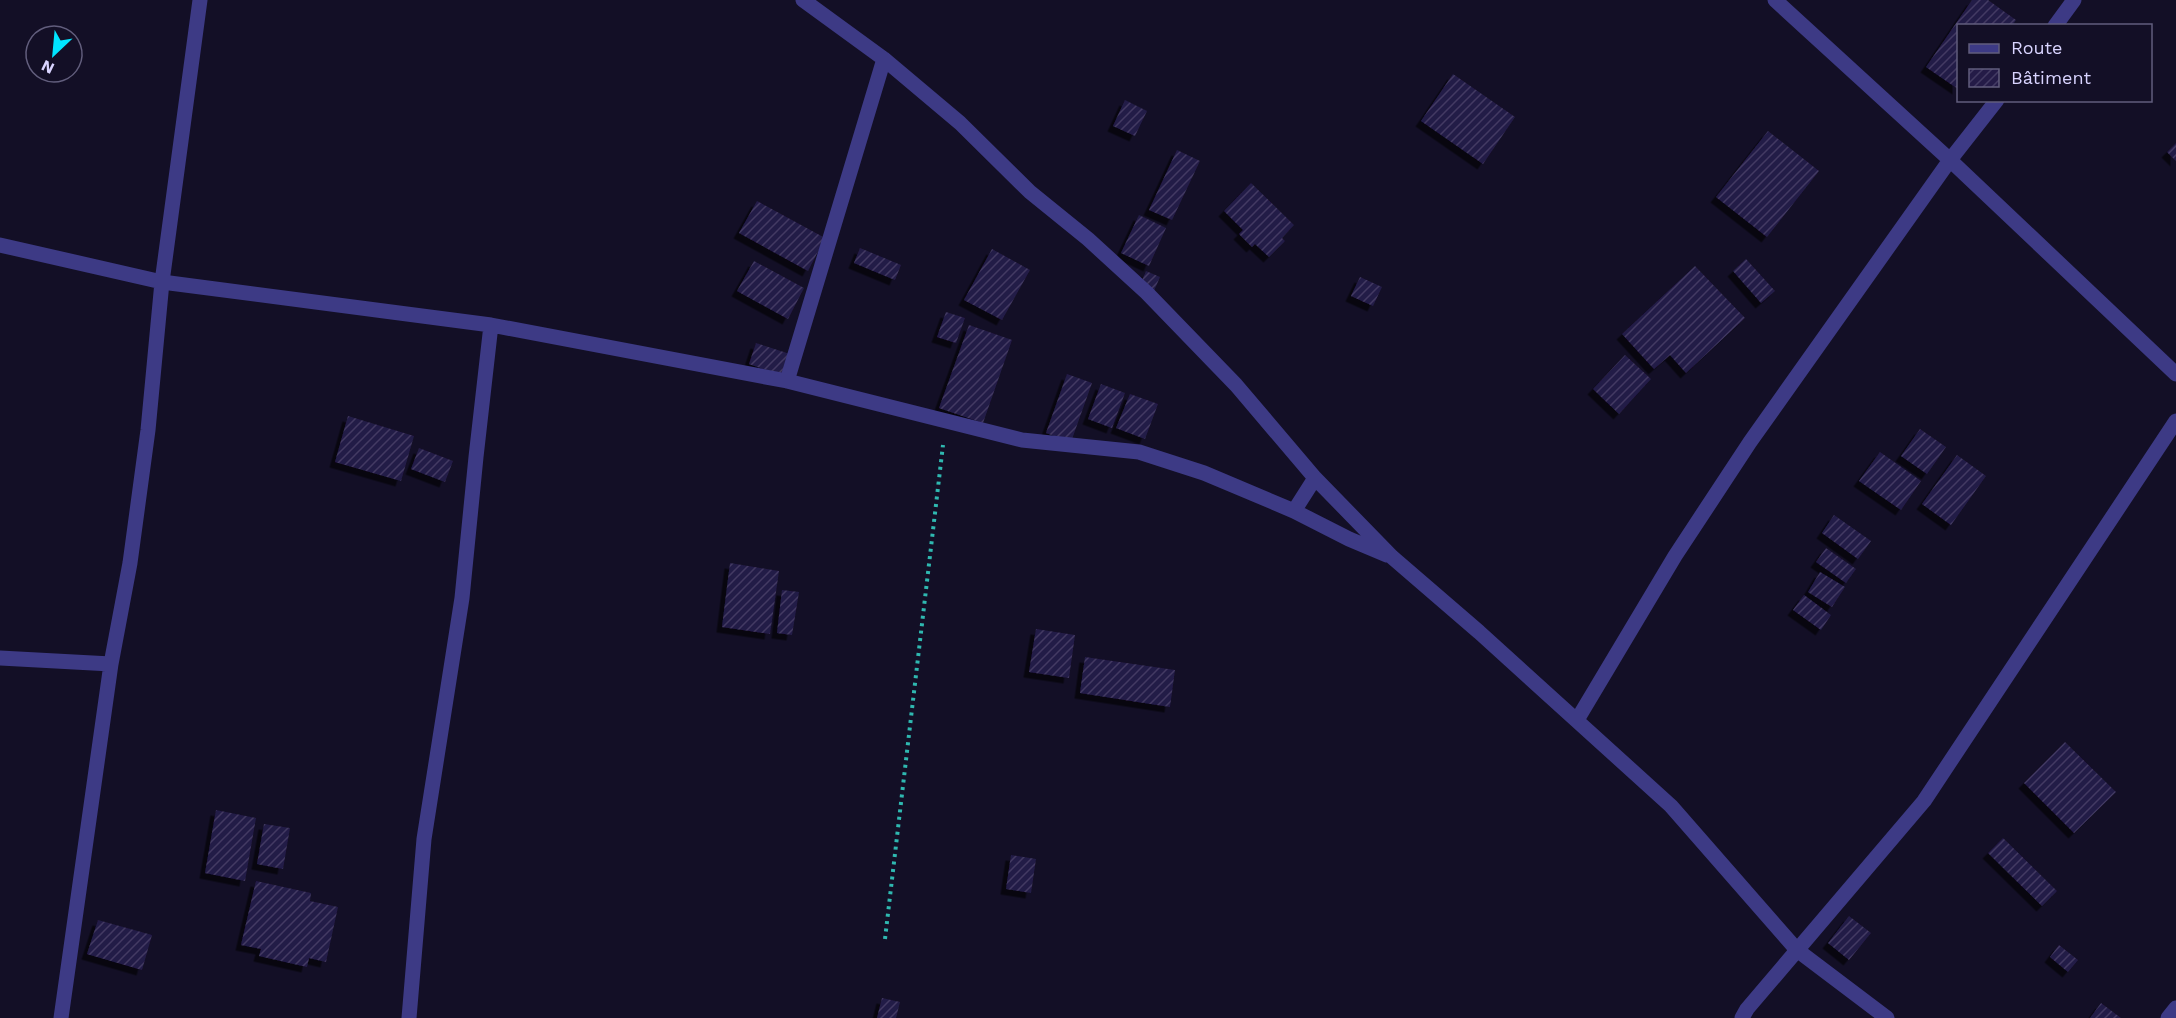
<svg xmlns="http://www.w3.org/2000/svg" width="2176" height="1018" font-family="'Work Sans',sans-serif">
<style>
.building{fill:url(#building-hatch);filter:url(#shadow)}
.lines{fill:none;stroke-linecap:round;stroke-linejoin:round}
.path{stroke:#2fb8b0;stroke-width:4;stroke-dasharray:3 4.5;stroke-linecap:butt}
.minor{stroke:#3d3a85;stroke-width:15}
</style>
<defs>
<pattern id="building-hatch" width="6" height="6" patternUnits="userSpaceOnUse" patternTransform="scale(1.5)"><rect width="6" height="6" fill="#241b47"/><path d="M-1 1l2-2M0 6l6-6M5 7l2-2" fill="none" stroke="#433b63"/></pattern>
<filter id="shadow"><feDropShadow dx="-5.5" dy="5.5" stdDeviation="0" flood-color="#0009"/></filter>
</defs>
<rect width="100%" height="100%" fill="#130f26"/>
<path class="building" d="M1972 0H1988L2016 20 2012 26H1958V89L1926 67Z
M1453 74 1515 117 1483 164 1421 121Z
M1125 100 1147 111 1135 136 1113 126Z
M1768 131 1819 171 1767 237 1716 197Z
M2176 143V161L2167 152Z
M1177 150 1200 161 1172 220 1149 210Z
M1251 183 1294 225 1282 238 1285 241 1269 257 1255 244 1252 247 1239 234 1243 230 1224 211Z
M757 201 825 238 808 271 739 233Z
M1139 215 1166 228 1149 266 1121 253Z
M860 248 901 265 895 280 854 263Z
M992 249 1030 270 1002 320 964 300Z
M1746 259 1775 291 1761 303 1733 271Z
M754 261 804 288 788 319 737 291Z
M1695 266 1745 318 1686 373 1670 355 1654 369 1622 334Z
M1146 271 1160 277 1154 291 1140 285Z
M1360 277 1382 287 1373 306 1351 296Z
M946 312 965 318 956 343 937 337Z
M969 325 1012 340 983 423 939 408Z
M756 343 790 354 783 376 749 364Z
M1625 355 1651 379 1619 414 1593 389Z
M1067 374 1092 383 1071 442 1046 433Z
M1101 384 1125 393 1112 428 1088 419Z
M1130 394 1158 404 1145 439 1116 428Z
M348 416 414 436 401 481 335 462Z
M1920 429 1946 447 1927 474 1901 456Z
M419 448 453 461 445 482 411 469Z
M1880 452 1921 481 1901 510 1859 481Z
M1957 455 1986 476 1951 525 1922 504Z
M1834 515 1871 541 1858 559 1822 533Z
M1826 548 1856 569 1846 583 1816 562Z
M730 563 779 571 770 634 722 627Z
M1820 572 1845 587 1832 607 1808 592Z
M782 590 799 592 792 635 777 633Z
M1804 595 1831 615 1821 630 1793 610Z
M1036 629 1075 635 1069 678 1029 672Z
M1085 657 1175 670 1170 707 1080 693Z
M2065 742 2116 792 2074 833 2024 783Z
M216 810 256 818 245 881 205 873Z
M264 824 290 828 283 869 257 864Z
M2003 838 2057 891 2042 906 1988 853Z
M1011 855 1036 859 1031 893 1006 889Z
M256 881 311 893 310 901 338 907 326 962 309 958 307 967 259 956 261 949 241 945Z
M1849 916 1871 933 1849 960 1828 943Z
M98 920 152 935 142 970 87 954Z
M2059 945 2078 960 2068 972 2050 957Z
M882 998 900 1002 896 1018H877Z
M2101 1003 2121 1018H2090Z"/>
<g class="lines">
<path class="path" d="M885 939 943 445"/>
<path class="minor" d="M803 0 884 59 960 123 1030 192 1088 239 1147 293 1236 385 1315 478 1392 557 1479 632 1671 806 1797 950 1887 1018
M1775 0 1950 160 2176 374
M2055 26 2074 0
M0 245 162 282 491 325 787 381 1022 440 1139 452 1204 473 1294 511 1349 539 1387 555
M787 381 884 59
M1294 511 1315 478
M0 658 111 664
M1577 720 1675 556 1750 442 1950 160 1997 100
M61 1018 111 664 130 563 148 430 162 282 200 0
M409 1018 424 839 462 598 476 457 491 325
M1742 1018 1747 1009 1924 801 2176 421
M2168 1018 2176 1008"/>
</g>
<rect x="1957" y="24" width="195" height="78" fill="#130f26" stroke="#625e7d" stroke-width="1.5"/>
<rect x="1969" y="44" width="30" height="9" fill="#3d3a85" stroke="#625e7d" stroke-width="1.5"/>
<text x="2011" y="54" font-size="18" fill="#d9d4ff">Route</text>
<rect x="1969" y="69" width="30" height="18" fill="url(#building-hatch)" stroke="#625e7d" stroke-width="1.5"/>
<text x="2011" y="84" font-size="18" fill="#d9d4ff">Bâtiment</text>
<g transform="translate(54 54) rotate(206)"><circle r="28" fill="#130f26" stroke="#625e7d" stroke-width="1.5"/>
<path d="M0-4.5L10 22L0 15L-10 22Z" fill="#00e5ff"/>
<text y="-9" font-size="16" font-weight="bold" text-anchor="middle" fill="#d9d4ff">N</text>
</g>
</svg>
